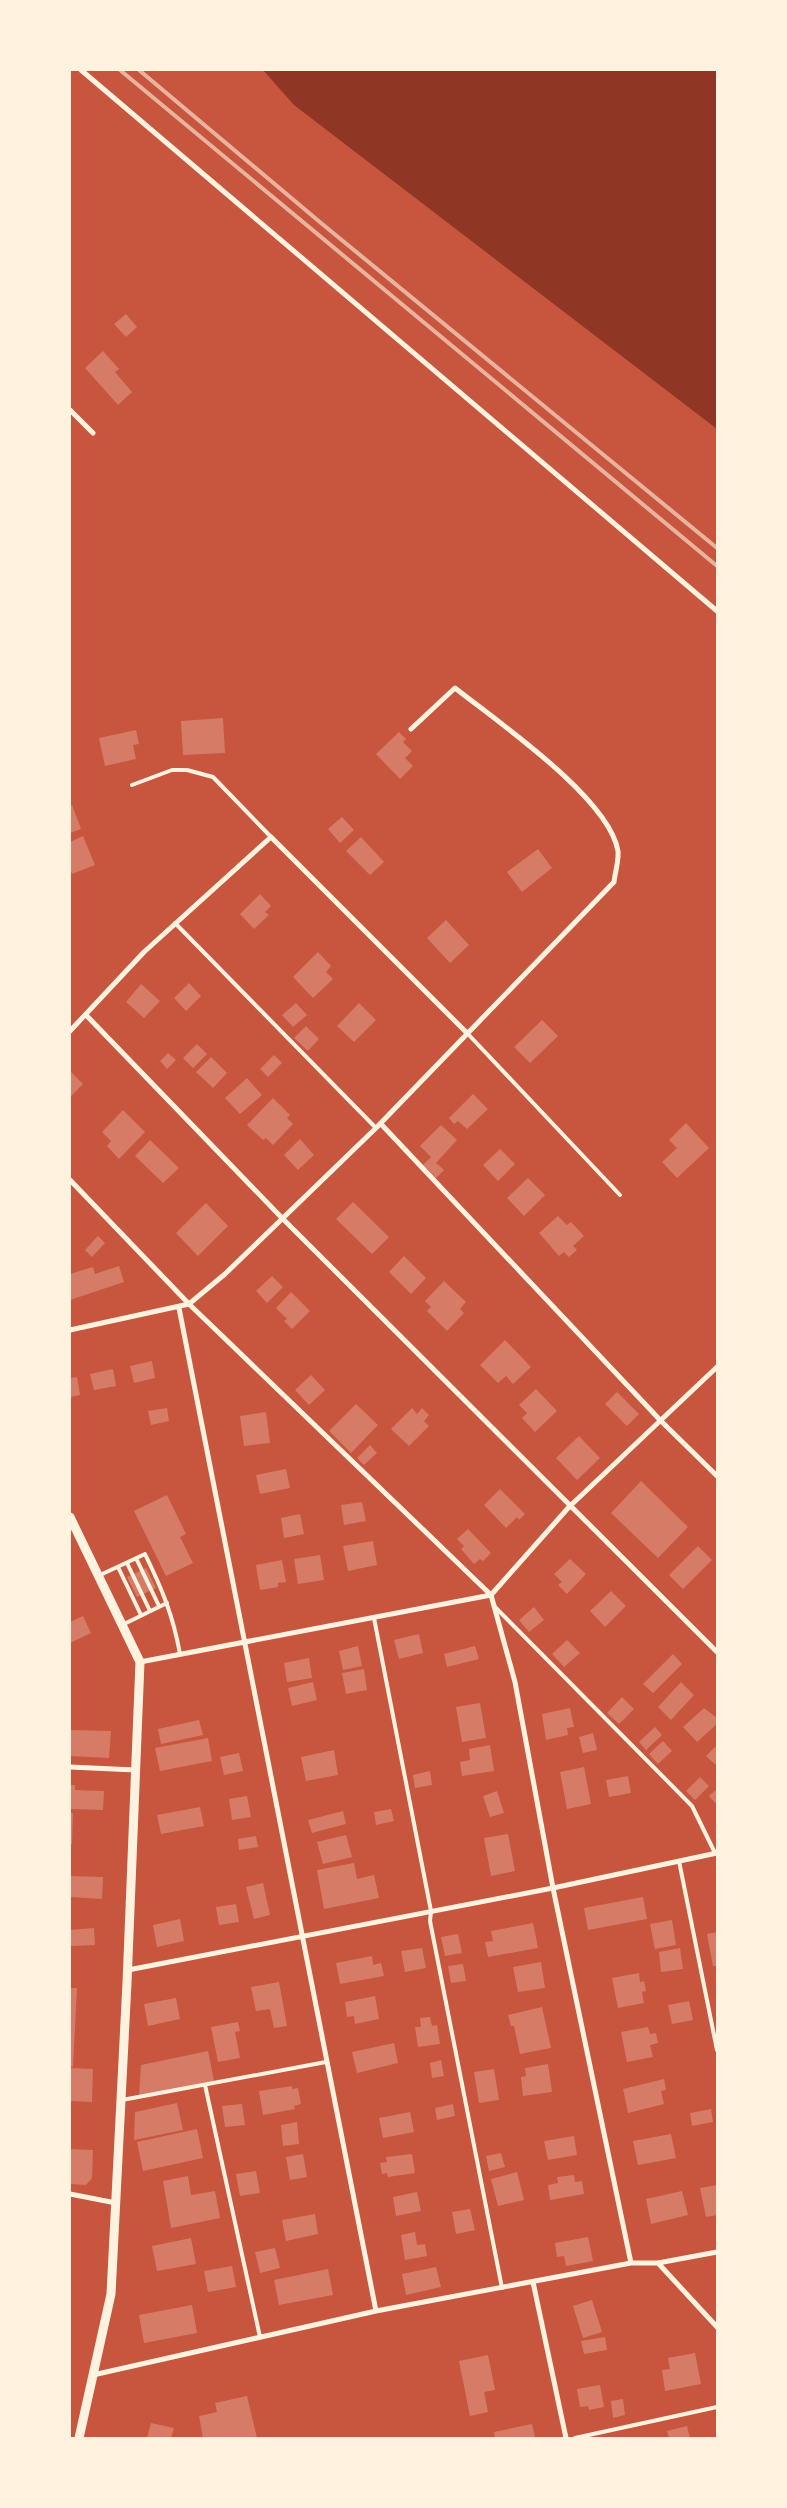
<svg xmlns="http://www.w3.org/2000/svg" width="787" height="2508" font-family="'DM Sans',sans-serif">
<style>
.water{fill:#8f3625}
.building{fill:#d67c66}
.lines{fill:none;stroke-linecap:round;stroke-linejoin:round}
.service{stroke:#fff3e0;stroke-width:4}
.minor{stroke:#fff3e0;stroke-width:5}
.tertiary{stroke:#fff3e0;stroke-width:9}
.rail{stroke:#e9b49f;stroke-width:4}
</style>
<rect width="100%" height="100%" fill="#c8553d"/>
<path class="water" d="M263 70H717V429L294 105Z"/>
<path class="building" d="M126 314 137 327 126 337 114 324Z
M103 351 119 369 115 372 132 392 118 405 85 368Z
M223 718 225 753 183 755 181 721Z
M136 730 139 744 133 745 136 759 105 766 99 738Z
M399 732 406 739 403 742 412 751 405 758 413 766 400 779 376 754Z
M72 805 81 829 70 833V806Z
M342 817 354 830 340 843 328 829Z
M83 836 95 865 72 874 70 868V842Z
M361 837 384 862 370 875 346 851Z
M538 849 552 868 522 892 507 872Z
M260 894 271 906 265 912 269 915 254 929 240 914Z
M446 920 469 945 450 963 427 938Z
M318 952 331 966 326 972 333 979 313 998 293 977Z
M189 983 201 996 186 1011 174 998Z
M141 984 160 1001 144 1018 126 1002Z
M296 1003 307 1015 293 1027 282 1015Z
M359 1003 376 1020 354 1042 337 1026Z
M542 1020 558 1036 530 1063 514 1047Z
M306 1026 319 1039 308 1051 294 1038Z
M197 1044 207 1054 193 1068 183 1058Z
M168 1053 176 1060 167 1069 160 1061Z
M274 1055 282 1063 268 1077 260 1069Z
M211 1057 227 1073 213 1088 196 1072Z
M70 1071 83 1084 70 1097Z
M247 1078 262 1095 240 1114 225 1098Z
M473 1094 488 1109 467 1129 458 1121 454 1124 449 1118Z
M273 1098 290 1115 287 1118 293 1124 273 1145 266 1138 263 1140 247 1125Z
M123 1110 145 1132 119 1159 107 1146 111 1141 102 1132Z
M686 1123 709 1148 677 1178 662 1162 677 1148 669 1140Z
M441 1125 457 1140 436 1163 444 1170 436 1178 423 1165 431 1157 420 1146Z
M300 1139 314 1155 298 1170 284 1155Z
M150 1140 179 1168 163 1183 135 1156Z
M500 1149 515 1164 498 1181 483 1165Z
M528 1178 545 1195 524 1216 507 1198Z
M353 1202 389 1237 372 1254 336 1219Z
M206 1203 228 1226 198 1256 176 1233Z
M558 1216 567 1225 571 1222 584 1236 573 1246 577 1250 569 1257 564 1252 559 1256 539 1233Z
M98 1236 105 1243 92 1257 85 1250Z
M404 1256 426 1278 411 1294 389 1272Z
M119 1266 124 1282 70 1300V1274L93 1267 95 1274Z
M272 1276 283 1287 267 1303 256 1291Z
M444 1281 466 1302 460 1309 464 1313 447 1331 427 1311 431 1307 425 1301Z
M291 1292 310 1311 292 1329 284 1321 287 1319 276 1308Z
M505 1340 531 1367 513 1384 506 1376 498 1383 480 1365Z
M152 1361 155 1378 134 1383 130 1366Z
M113 1369 116 1386 94 1390 90 1374Z
M311 1375 325 1390 309 1405 295 1390Z
M77 1377 80 1395 70 1397V1378Z
M536 1389 557 1411 535 1432 522 1418 527 1413 519 1405Z
M617 1392 639 1414 627 1426 605 1404Z
M356 1404 378 1425 351 1453 329 1431Z
M167 1408 169 1421 151 1425 148 1411Z
M412 1408 417 1414 422 1408 429 1415 424 1421 429 1426 409 1446 391 1429Z
M266 1412 270 1443 244 1446 240 1416Z
M579 1436 600 1458 577 1480 556 1458Z
M370 1445 377 1453 364 1465 357 1458Z
M286 1469 290 1488 260 1494 256 1475Z
M641 1481 688 1527 658 1558 611 1513Z
M500 1489 525 1514 519 1520 517 1517 506 1528 484 1505Z
M167 1495 186 1534 180 1537 193 1563 166 1576 134 1511Z
M362 1502 366 1521 344 1525 341 1505Z
M300 1514 304 1534 284 1538 281 1518Z
M468 1529 491 1553 483 1561 480 1559 474 1564 461 1549 464 1546 457 1539Z
M373 1541 377 1565 348 1571 343 1546Z
M698 1546 712 1560 683 1589 669 1575Z
M320 1555 324 1580 298 1584 294 1559Z
M570 1559 586 1574 567 1594 558 1585 562 1582 554 1574Z
M282 1560 286 1582 278 1583V1587L260 1590 256 1565Z
M146 1568 156 1588 137 1597 127 1577Z
M611 1591 626 1606 605 1627 590 1611Z
M534 1607 544 1620 529 1632 519 1620Z
M83 1616 91 1633 70 1643V1622Z
M419 1634 423 1653 399 1659 394 1640Z
M567 1640 580 1653 564 1667 552 1654Z
M358 1646 362 1666 343 1670 339 1651Z
M475 1646 479 1659 447 1667 444 1654Z
M673 1654 682 1664 653 1693 643 1684Z
M309 1658 312 1678 287 1682 284 1663Z
M364 1669 367 1690 346 1694 342 1673Z
M313 1682 317 1700 292 1706 288 1688Z
M681 1682 694 1695 671 1720 658 1707Z
M622 1697 634 1709 619 1724 607 1713Z
M480 1703 486 1738 462 1742 456 1707Z
M570 1708 574 1727 567 1728 568 1735 546 1740 542 1714Z
M704 1708 717 1718V1724L697 1742 683 1727Z
M199 1720 203 1735 161 1744 158 1729Z
M655 1727 662 1735 646 1750 639 1742Z
M70 1730 111 1731 109 1758 70 1756Z
M593 1733 597 1750 583 1753 579 1737Z
M208 1738 212 1761 160 1771 155 1748Z
M663 1741 672 1751 658 1764 649 1754Z
M490 1745 494 1771 462 1776 460 1762 470 1760 469 1749Z
M717 1745V1766L706 1756Z
M334 1750 338 1775 306 1781 301 1757Z
M239 1753 243 1771 224 1775 220 1757Z
M584 1767 591 1804 567 1809 560 1772Z
M430 1771 432 1785 415 1788 413 1775Z
M628 1776 631 1793 609 1797 606 1780Z
M700 1777 709 1786 695 1800 686 1791Z
M70 1785H75V1790L104 1791 103 1810 70 1809Z
M717 1789V1805L709 1796Z
M497 1791 504 1813 490 1817 483 1796Z
M247 1796 251 1817 232 1820 229 1799Z
M200 1807 204 1826 161 1834 157 1815Z
M391 1809 394 1821 376 1825 374 1812Z
M343 1811 346 1824 312 1833 308 1820Z
M70 1813H73L72 1844H70Z
M508 1834 515 1871 491 1876 484 1838Z
M346 1835 352 1857 323 1864 317 1842Z
M256 1836 258 1847 239 1850 238 1839Z
M354 1863 357 1879 374 1875 379 1898 324 1909 317 1870Z
M70 1876 103 1877 102 1899 70 1897Z
M263 1883 270 1915 254 1919 246 1887Z
M643 1897 647 1919 588 1930 584 1908Z
M236 1904 239 1922 219 1925 216 1907Z
M180 1919 184 1941 157 1947 153 1925Z
M672 1920 676 1945 655 1949 650 1924Z
M533 1923 538 1948 488 1957 485 1942 493 1941 491 1931Z
M94 1928 95 1945 70 1946V1930Z
M717 1932V1966H713L707 1934Z
M458 1934 462 1953 445 1956 441 1937Z
M422 1948 426 1968 405 1972 401 1951Z
M680 1948 683 1969 661 1972 659 1952Z
M372 1956 373 1965 381 1963 384 1976 340 1984 336 1963Z
M541 1962 545 1988 518 1992 513 1967Z
M463 1964 466 1981 451 1983 448 1966Z
M639 1973 640 1982 644 1981 646 1991 642 1992 644 2003 618 2008 612 1978Z
M279 1982 287 2026 274 2028 270 2009 256 2011 251 1987Z
M70 1988H77L73 2067 70 2066Z
M375 1996 379 2019 355 2024 354 2016 347 2017 345 2002Z
M176 1998 180 2019 148 2026 144 2004Z
M689 2001 693 2020 672 2024 668 2005Z
M542 2007 551 2048 520 2054 514 2026H511L508 2015Z
M430 2017 432 2026 437 2025 440 2044 418 2047 415 2027H421L420 2018Z
M238 2022 240 2031 235 2032 240 2058 218 2062 211 2027Z
M648 2027 650 2034 656 2033 658 2043 650 2045 653 2057 627 2062 621 2032Z
M394 2043 398 2063 357 2073 352 2052Z
M208 2051 214 2081 139 2096 141 2065Z
M441 2060 444 2076 432 2078 430 2063Z
M548 2064 552 2092 523 2096 521 2077 526 2076 525 2068Z
M70 2068 93 2069 92 2102 70 2101Z
M494 2069 499 2100 479 2103 474 2072Z
M664 2079 666 2090 661 2091 664 2104 628 2113 623 2089Z
M292 2086V2089L298 2088 301 2104 294 2106 295 2109 263 2115 259 2091Z
M177 2103 183 2130 134 2140 135 2112Z
M242 2104 245 2125 225 2127 222 2106Z
M453 2104 455 2116 437 2120 435 2108Z
M711 2109 713 2122 692 2126 690 2113Z
M410 2112 414 2132 383 2138 379 2118Z
M297 2122 299 2144 283 2146 281 2125Z
M197 2129 203 2158 143 2171 137 2142Z
M671 2134 676 2158 638 2165 633 2141Z
M574 2136 577 2155 548 2160 544 2141Z
M70 2149 93 2150 92 2178 86 2185 70 2184Z
M501 2153 505 2167 489 2171 486 2156Z
M303 2154 307 2177 290 2180 286 2157Z
M412 2154 415 2173 388 2177 387 2173 382 2174 380 2163 387 2162 386 2157Z
M256 2171 260 2193 240 2196 236 2174Z
M517 2172 524 2200 498 2206 491 2179Z
M574 2175 575 2182 582 2181 584 2194 550 2200 548 2185 558 2183 557 2177Z
M188 2176 191 2195 215 2191 220 2218 171 2228 163 2181Z
M717 2185V2215L706 2217 700 2188Z
M682 2191 688 2215 651 2224 646 2199Z
M417 2192 421 2211 396 2216 393 2197Z
M470 2209 475 2230 456 2234 452 2212Z
M315 2214 318 2234 286 2241 282 2220Z
M415 2232 417 2245 425 2244 427 2256 405 2260 401 2235Z
M588 2237 593 2261 566 2266 564 2256 557 2257 555 2243Z
M191 2238 196 2264 157 2271 152 2246Z
M275 2248 280 2268 260 2273 255 2252Z
M232 2266 236 2287 208 2292 204 2271Z
M436 2267 441 2287 406 2295 402 2274Z
M328 2269 333 2295 279 2305 274 2280Z
M592 2300 602 2332 583 2338 573 2306Z
M192 2305 197 2333 144 2343 139 2315Z
M605 2337 607 2350 584 2354 581 2341Z
M695 2353 701 2384 665 2391 662 2370 670 2369 668 2358Z
M488 2355 495 2390 484 2392 488 2412 470 2416 459 2361Z
M600 2385 604 2407 589 2410 588 2406 580 2407 577 2389Z
M247 2396 257 2438H203L199 2416 217 2412 215 2403Z
M623 2399 625 2415 613 2418 611 2401Z
M151 2423 174 2428 171 2438H147Z
M532 2424 535 2437 495 2438 494 2432Z
M687 2426 690 2438H669L667 2431Z"/>
<g class="lines">
<path class="service" d="M132 785 172 770H187L213 777 271 837
M175 923 376 1128
M467 1033 620 1195
M136 1558 159 1606
M127 1563 150 1611
M118 1567 141 1615
M98 1576 145 1554C162 1589 173 1615 180 1654
M495 1607 692 1806 715 1853
M374 1618 431 1911 430 1921 502 2288
M122 1625 167 1603
M679 1861 717 2050
M205 2085 260 2337
M122 2100 326 2062
M575 2438 717 2407"/>
<path class="minor" d="M81 70 717 611
M70 410 93 433
M86 1015 282 1218 717 1652
M70 1031 144 952 271 837 467 1033
M381 1124 661 1421 717 1476
M70 1180 189 1304 491 1595 515 1682 553 1888 631 2263
M179 1308 376 2311
M70 1330 189 1304 225 1274 376 1128 614 882C615 873 619 860 618 851 609 798 498 722 455 688L411 729
M140 1662 491 1595 569 1507 717 1367
M70 1767 135 1770
M128 1970 553 1888 717 1853
M70 2194 116 2203
M658 2263 717 2327
M533 2282 566 2438
M93 2375 376 2311 631 2263H658L717 2252"/>
<path class="tertiary" d="M70 1517 140 1662 127 1983 111 2294 79 2438"/>
<path class="rail" d="M120 70 717 566
M139 70 321 223 717 548"/>
</g>
<rect width="787" height="2508" fill="none" stroke="#fff3e0" stroke-width="142"/>
</svg>
